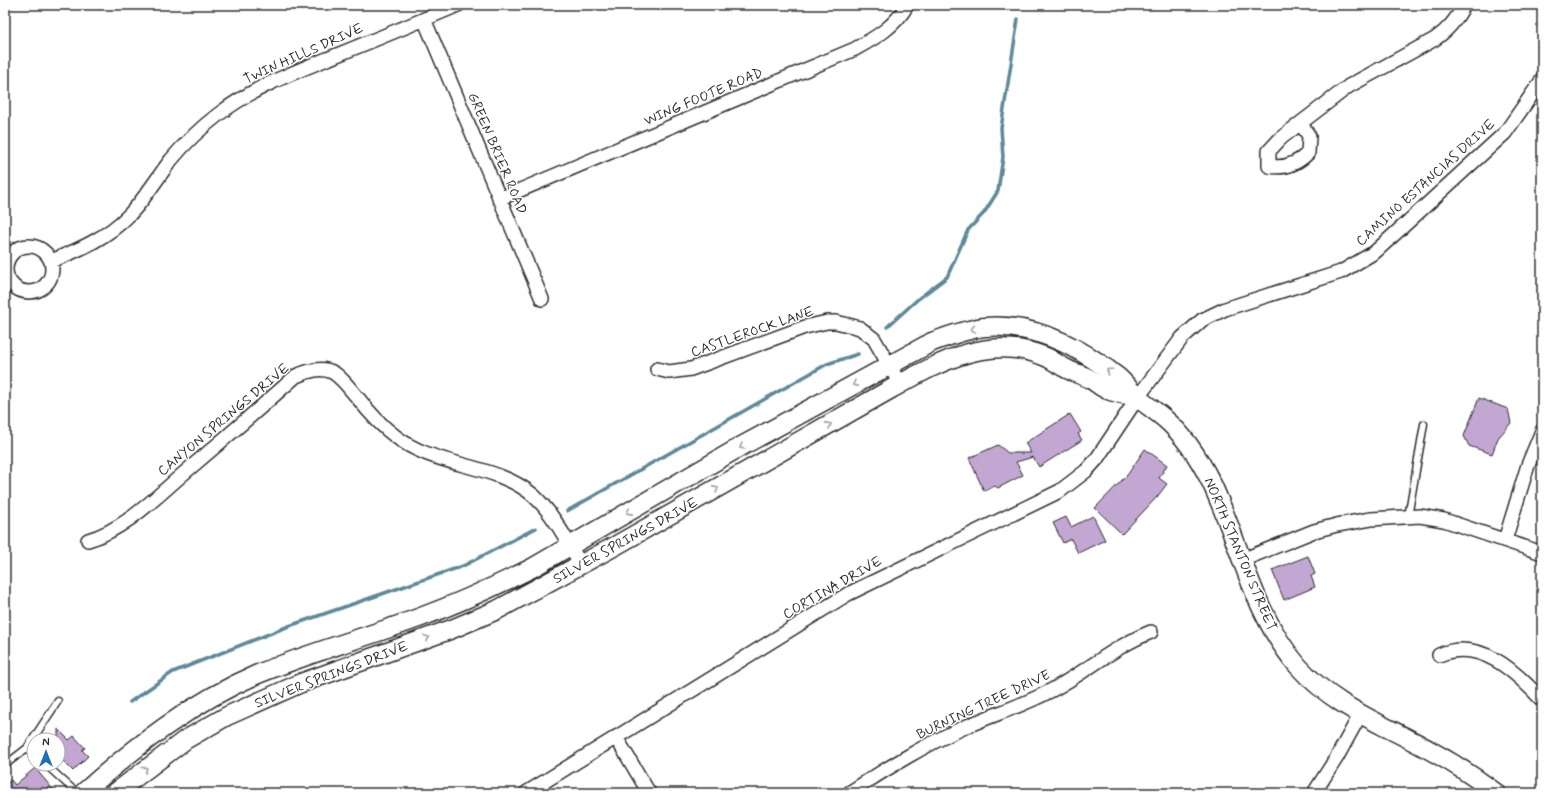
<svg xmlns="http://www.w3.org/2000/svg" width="1547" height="798" font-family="Mynerve,sans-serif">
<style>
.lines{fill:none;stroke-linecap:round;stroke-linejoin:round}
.stream{stroke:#5d8997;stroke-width:3.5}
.building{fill:#c3a7d3;stroke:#2b2b2b}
.lane-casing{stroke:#2b2b2b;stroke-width:9}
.street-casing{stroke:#2b2b2b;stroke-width:16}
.secondary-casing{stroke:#2b2b2b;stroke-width:21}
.lane{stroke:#fff;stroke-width:6}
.street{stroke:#fff;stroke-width:13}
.secondary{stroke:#fff;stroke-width:18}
.oneway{stroke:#a0a0a0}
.labels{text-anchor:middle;stroke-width:3;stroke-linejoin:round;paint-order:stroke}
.street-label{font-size:14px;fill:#2b2b2b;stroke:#fff}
</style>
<rect width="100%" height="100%" fill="#fff"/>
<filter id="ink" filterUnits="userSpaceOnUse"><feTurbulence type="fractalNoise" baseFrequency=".025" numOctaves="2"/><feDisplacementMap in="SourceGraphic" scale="8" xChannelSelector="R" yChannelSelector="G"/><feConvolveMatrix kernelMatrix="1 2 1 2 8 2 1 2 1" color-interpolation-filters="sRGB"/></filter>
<g filter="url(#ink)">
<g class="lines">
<path class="stream" d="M887 327 918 299 947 277 968 230 984 213 998 191 1003 157 1001 128 1018 19
M567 511 827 364 858 354
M130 702 173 672 289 626 463 566 536 528"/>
</g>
<path class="building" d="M1479 398 1508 409 1511 423 1498 438 1492 454 1469 446 1464 436Z
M1070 414 1081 432 1078 434 1082 440 1039 467 1033 457 1016 462 1023 475 998 488 995 486 984 491 969 458 998 445 1008 453H1031L1025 443Z
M1145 449 1167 465 1159 478 1167 484 1157 497 1122 534 1095 508 1128 474Z
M1093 516 1105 540 1078 553 1071 539 1063 543 1053 523 1066 517 1071 527Z
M1308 556 1315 574 1311 576 1315 587 1284 600 1272 570Z
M58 729 69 740 74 736 85 748 82 750 88 756 73 771 58 756Z
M35 768 56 793H5V785L11 780 15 785Z"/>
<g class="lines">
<defs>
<path id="lane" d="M1408 517 1424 424
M27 748 34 754
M45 764 77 793
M5 765 27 748 58 701"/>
<path id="street" d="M424 19 542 299
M1301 124 1309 136 1308 153C1297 164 1285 169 1269 166V151L1281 138 1349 86 1435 39C1449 29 1456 20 1464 5
M499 199 855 49C875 38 896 26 907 5
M6 269a23 23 0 1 1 46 0a23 23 0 1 1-46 0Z
M51 261C79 250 108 237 129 215 145 199 157 178 171 160 185 143 202 127 219 114 253 88 292 73 332 57 374 40 416 23 458 5
M657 369 669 372 691 369 805 327 827 322H836L860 328 874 339 900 384
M88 540C124 530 155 498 183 474 221 442 259 409 296 376 308 371 322 366 334 373 343 379 350 389 357 397 368 411 380 425 395 436 435 468 493 462 533 495 554 514 567 541 581 565
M1505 540 1528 465 1542 431
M1242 560 1314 531 1337 525 1371 519 1420 516 1444 520 1542 553
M1439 655C1480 637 1516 672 1542 700
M616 737 649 793
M526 793 848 594 1060 491 1086 471 1096 460 1138 397 1182 338 1202 320 1225 309 1341 272 1375 252 1505 133 1542 80
M849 793C886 769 924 745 965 727 994 714 1023 706 1052 690 1086 672 1115 646 1151 632
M1314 793 1337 757 1360 715"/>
<path id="secondary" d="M83 793C136 746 192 702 258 674 311 652 367 637 421 617 459 603 496 586 532 568L740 447 932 342C949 336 966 329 985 327 1034 323 1080 347 1118 377 1125 383 1130 390 1137 397 1146 405 1156 411 1165 419 1185 436 1199 458 1211 482 1240 543 1253 614 1298 666 1335 708 1386 725 1433 752 1455 764 1476 778 1496 793
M115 793 185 740 227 716 301 683 452 629 497 610 615 546 891 389C940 362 989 333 1046 357 1053 360 1060 366 1067 369 1074 373 1083 375 1090 379 1096 382 1101 388 1108 390 1117 394 1128 395 1138 397"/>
</defs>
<use href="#lane" class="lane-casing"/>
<use href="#street" class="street-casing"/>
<use href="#secondary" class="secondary-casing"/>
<use href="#lane" class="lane"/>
<use href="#street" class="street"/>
<use href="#secondary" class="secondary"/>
</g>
<defs><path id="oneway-chevron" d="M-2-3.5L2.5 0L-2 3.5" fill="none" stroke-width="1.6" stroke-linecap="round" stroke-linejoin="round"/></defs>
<g class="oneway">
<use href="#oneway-chevron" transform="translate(973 329) rotate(170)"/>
<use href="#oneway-chevron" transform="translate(1109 371) rotate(-145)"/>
<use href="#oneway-chevron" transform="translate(855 384) rotate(151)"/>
<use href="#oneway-chevron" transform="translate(829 425) rotate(-29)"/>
<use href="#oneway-chevron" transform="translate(742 447) rotate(150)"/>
<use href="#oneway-chevron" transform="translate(716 489) rotate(-29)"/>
<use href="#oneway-chevron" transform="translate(629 512) rotate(151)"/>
<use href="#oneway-chevron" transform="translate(427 638) rotate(-20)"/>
<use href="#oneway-chevron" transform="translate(145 769) rotate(-38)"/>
</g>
</g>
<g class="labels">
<g class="street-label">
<text transform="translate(303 53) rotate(-24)" y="5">TWIN HILLS DRIVE</text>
<text transform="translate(703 96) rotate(-23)" y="5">WING FOOTE ROAD</text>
<text transform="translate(498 153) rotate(67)" y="5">GREEN BRIER ROAD</text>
<text transform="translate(1425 182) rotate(-42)" y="5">CAMINO ESTANCIAS DRIVE</text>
<text transform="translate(752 331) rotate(-19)" y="5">CASTLEROCK LANE</text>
<text transform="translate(223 419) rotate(-40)" y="5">CANYON SPRINGS DRIVE</text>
<text transform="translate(625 540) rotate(-29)" y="5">SILVER SPRINGS DRIVE</text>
<text transform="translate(1241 554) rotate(67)" y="5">NORTH STANTON STREET</text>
<text transform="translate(832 587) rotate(-30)" y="5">CORTINA DRIVE</text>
<text transform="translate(331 674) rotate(-21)" y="5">SILVER SPRINGS DRIVE</text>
<text transform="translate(983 704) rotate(-25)" y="5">BURNING TREE DRIVE</text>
</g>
</g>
<rect width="1547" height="798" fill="none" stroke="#fff" stroke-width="20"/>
<rect x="10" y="10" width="1527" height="778" fill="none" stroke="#2b2b2b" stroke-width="1.5" filter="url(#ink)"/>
<g transform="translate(46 752)"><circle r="19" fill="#ffffff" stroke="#aaaaaa"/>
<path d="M0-3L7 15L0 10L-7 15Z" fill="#1f6fb2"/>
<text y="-6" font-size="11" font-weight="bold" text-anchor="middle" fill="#2b2b2b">N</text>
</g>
</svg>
